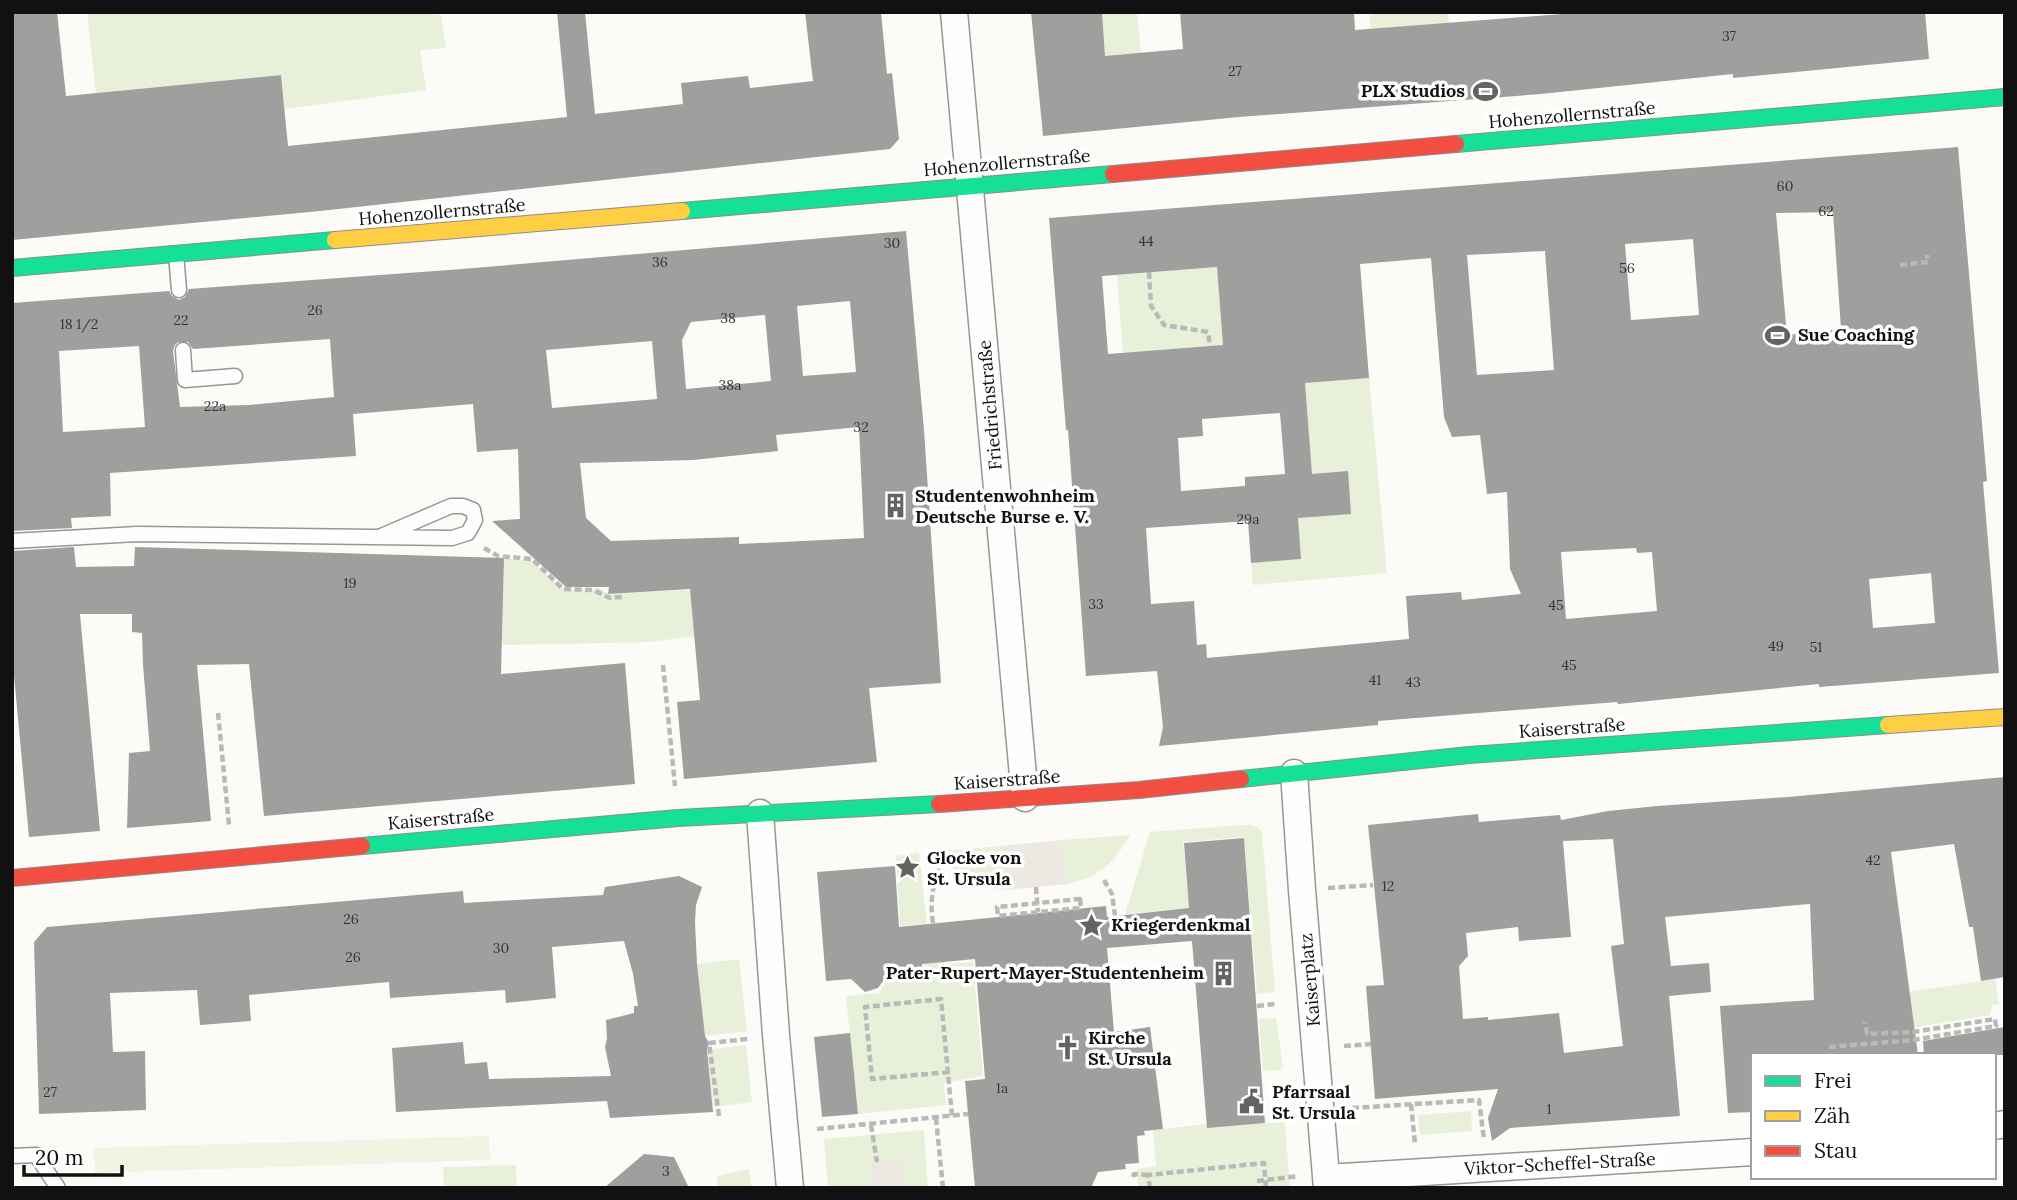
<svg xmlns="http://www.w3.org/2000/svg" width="2017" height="1200" font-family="Lora,serif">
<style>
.green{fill:#e8f0da}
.pitch{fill:#f1f4e3}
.plaza{fill:#ece9e3}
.building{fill:#a09f9d;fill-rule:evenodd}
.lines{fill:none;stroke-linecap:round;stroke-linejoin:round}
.lane-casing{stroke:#979695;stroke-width:17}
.street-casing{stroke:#979695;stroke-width:29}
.fast-casing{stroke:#8d8d8c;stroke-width:18}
.slow-casing{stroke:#8d8d8c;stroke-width:18}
.jam-casing{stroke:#8d8d8c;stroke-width:18}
.path{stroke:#b9b9b8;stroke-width:4.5;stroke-dasharray:7 3.5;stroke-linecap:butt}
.lane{stroke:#fffefe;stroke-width:14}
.street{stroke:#fffefe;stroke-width:26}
.fast{stroke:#16e098;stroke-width:16}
.slow{stroke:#ffcf43;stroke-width:16}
.jam{stroke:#f24e42;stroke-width:16}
.labels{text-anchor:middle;stroke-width:7;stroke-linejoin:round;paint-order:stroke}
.number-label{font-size:14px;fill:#353434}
.poi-label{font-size:18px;font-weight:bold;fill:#111;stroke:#fff;text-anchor:start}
.street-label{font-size:18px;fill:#111;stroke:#fff}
</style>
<rect width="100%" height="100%" fill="#fcfbf8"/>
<path class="green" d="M87 12H428L441 15 446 48 420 50 426 90 285 109 281 75 96 93Z
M1102 12H1137L1141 53 1105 56Z
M1369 12H1448L1449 23 1371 29Z
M1217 267 1223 345 1123 353 1117 275Z
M1369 378 1387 573 1253 585 1251 563 1301 559 1298 518 1312 474 1305 383Z
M504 558 531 561 563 589 593 590 597 587 609 594 721 588 695 636 651 642 502 645Z
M1243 825C1251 825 1258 825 1262 832L1275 990 1273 992 1257 994 1244 837 1183 842 1189 908 1125 914 1150 832Z
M1130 835C1113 864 1100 877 1067 884L1062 840Z
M1001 846 1004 890C976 888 954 875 939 851Z
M919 853 927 924 900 926 896 856Z
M943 954 945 964 973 962 983 1076 944 1083 946 1105 858 1114 846 996 879 993 887 980 926 975 924 956Z
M739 959 747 1031 705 1036 697 964Z
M1995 979 1999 1004 1992 1005 1990 1015 1911 1028 1909 992Z
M1276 1018 1283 1066 1280 1070 1263 1071 1259 1019Z
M746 1045 752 1102 713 1107 707 1050Z
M1471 1111 1472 1131 1420 1135 1418 1115Z
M1285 1122 1290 1188H1138L1137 1169 1156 1166 1153 1130 1207 1124 1208 1127Z
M924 1130 928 1188H828L824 1139Z
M516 1165 517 1188H444L443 1167Z
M749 1169 752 1188H718L717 1176Z"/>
<path class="pitch" d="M489 1136 490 1160 95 1173 94 1148Z"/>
<path class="plaza" d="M1062 840 1067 884 1005 890 1001 846Z
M902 1159 905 1188H871L868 1163Z"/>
<path class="building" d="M12 12H57L66 96 281 75 288 146 567 117 557 12H585L595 114 683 104 681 83 748 76 750 88 813 81 805 12H881L887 74 892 73 899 139 890 149 320 211 12 240Z
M1031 12H1102L1105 56 1183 49 1180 12H1354L1355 30 1562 14V12H1925L1929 59 1733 78V74L1541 94 1239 117 1043 136Z
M1958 147 1987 481 1983 482 1999 673 1819 687V684L1618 704 1617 702 1378 721V725L1159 746 1163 727 1157 671 1086 676 1068 430H1066L1049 218ZM1833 212 1841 329 1787 335 1776 213ZM1693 239 1699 315 1631 320 1625 244ZM1545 251 1554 370 1477 375 1467 255ZM1431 258 1444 417 1452 437 1480 435 1487 494 1507 492 1510 569 1521 594 1462 600 1461 592 1406 596 1409 639 1207 658 1206 644 1197 645 1194 601 1151 604 1146 528 1248 521 1251 563 1301 559 1298 518 1351 514 1348 471 1312 474 1305 383 1369 378 1360 264ZM1217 267 1223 345 1108 354 1102 276ZM1280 413 1285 474 1245 477V486L1181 491 1178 438 1203 436 1202 419ZM1636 548 1637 553 1652 552 1657 611 1566 619 1561 552ZM1931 573 1935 623 1873 628 1869 579Z
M906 231 924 430 941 683 869 688 877 762 684 779 677 702 700 700 690 589 608 594 609 587H566L492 521 520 519 518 449 477 452 473 404 353 414 356 456 110 473 111 516 71 518 72 528 12 531V303L169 291 172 296 179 300 185 297 189 289 462 269ZM850 301 856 372 803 376 797 306ZM765 315 771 381 686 389 682 340 691 322ZM330 339 334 397 249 405 180 407 173 351 175 345 178 342H188L193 349ZM652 341 657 399 552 408 546 350ZM139 346 145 427 63 432 59 351ZM859 427 864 538 739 544V537L611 541 586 518 580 463 693 460 778 451 776 435Z
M74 547 76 567 134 566 135 547 504 558 501 674 625 663 635 784 264 816 249 664 197 665 211 821 127 828 129 753 150 751 143 665 142 633 132 632V614H80L100 831 29 837 12 654V551Z
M2005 777V977L1981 981 1973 927H1969L1954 844 1891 852 1918 1055H1753V1112L1728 1113 1720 1006 1814 1000 1810 904 1665 917 1671 966 1709 963 1711 992 1669 996 1680 1116 1510 1128 1492 1141 1488 1118 1498 1089 1375 1099 1366 986 1384 985 1368 825 1478 814 1479 822 1560 815 1561 820 1608 811 1657 806 1788 797ZM1613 839 1624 944 1611 946 1623 1046 1564 1053 1559 1013 1488 1020V1017L1463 1019 1459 966 1468 956 1466 933 1518 927 1519 941 1571 937 1563 841Z
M1244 838 1265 1123 1207 1128 1192 941 1107 948 1114 1032 1150 1027 1163 1129 1144 1131 1145 1135 1137 1136 1139 1163 1125 1164 1126 1169 1098 1172 1091 1188H975L965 1081 985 1079 975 959 922 964 923 973 886 977 878 988 865 992 851 979 826 981 817 872 895 866 899 927 1106 906 1107 917 1189 908 1184 843Z
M679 876 702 887 696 905 695 922 697 964 705 1036 709 1043 707 1050 713 1112 610 1118 607 1101 396 1112 392 1048 463 1042 465 1064 487 1062 489 1079 611 1076 605 1047 607 1039 606 1020 634 1013V1006H638L633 974 624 941 552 947 556 998 506 1003 505 990 390 998 389 982 249 995 251 1021 200 1025 197 990 110 993 113 1052 145 1051 146 1110 39 1114 34 942 47 927 463 891 464 903 603 895 605 887Z
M2005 1027V1055H1924L1923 1041Z
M850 1033 858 1114 822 1117 814 1037Z
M644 1154 674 1157 689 1188H604Z"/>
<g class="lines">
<defs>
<path id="lane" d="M176 254 179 290
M183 350 185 380 235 376
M12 541 137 534 452 538 468 533 475 520 473 510 463 506H451L379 537
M12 1156 36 1155 58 1188"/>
<path id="street" d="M954 12 1025 798
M1294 773 1302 890 1327 1188
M760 813 776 1035 790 1188
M1994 1126 2005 1124
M1326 1178 1753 1152"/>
<path id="fast" d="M1456 144 2005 97
M682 211 1113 174
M12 268 335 240
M1241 779 1469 755 1888 725
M362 846 678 818 939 804"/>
<path id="slow" d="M335 240 682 211
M1888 725 2005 717"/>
<path id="jam" d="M1113 174 1456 144
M939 804 1139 790 1241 779
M12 878 362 846"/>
</defs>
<use href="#lane" class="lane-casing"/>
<use href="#street" class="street-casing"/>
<use href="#fast" class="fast-casing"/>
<use href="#slow" class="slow-casing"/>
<use href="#jam" class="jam-casing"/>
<path class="path" d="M1900 265 1928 262 1927 255
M1149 272 1151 306 1164 325 1208 332 1210 346
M484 548 498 556 532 559 563 589 593 590 610 598 622 597
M663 665 675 786
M218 713 229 825
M1104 880 1112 894 1115 916
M1036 887 1038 912
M1328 888 1373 885
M1080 899 1081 908 998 916 997 907Z
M933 923C930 903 932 888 939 869
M1257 1006 1275 1004
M1344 1046 1371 1044
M1829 1047 1913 1040 1996 1026 1995 1019 1913 1032 1867 1034 1865 1022
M949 1072 872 1079 865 1007 941 999 952 1116
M1411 1104 1415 1144
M1352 1108 1479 1100 1484 1139
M719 1116 709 1043 748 1039
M936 1118 943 1188
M871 1125 877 1162
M817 1129 968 1114
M1133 1177 1134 1174 1148 1175
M1257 1181 1299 1176
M1150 1188 1148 1175 1264 1163 1266 1188"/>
<use href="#lane" class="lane"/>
<use href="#street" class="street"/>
<use href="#fast" class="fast"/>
<use href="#slow" class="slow"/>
<use href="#jam" class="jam"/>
</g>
<defs>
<symbol id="stadium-bare" viewBox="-9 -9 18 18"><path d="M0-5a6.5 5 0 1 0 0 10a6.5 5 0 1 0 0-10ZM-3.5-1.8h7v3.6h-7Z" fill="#636362" stroke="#fff" stroke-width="2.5" paint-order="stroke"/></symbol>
<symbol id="building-bare" viewBox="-9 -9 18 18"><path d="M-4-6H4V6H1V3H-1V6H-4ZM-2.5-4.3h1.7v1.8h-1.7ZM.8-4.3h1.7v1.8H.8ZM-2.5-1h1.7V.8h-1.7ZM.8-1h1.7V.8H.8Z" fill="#636362" stroke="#fff" stroke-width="2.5" paint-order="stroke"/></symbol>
<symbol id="sight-bare" viewBox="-9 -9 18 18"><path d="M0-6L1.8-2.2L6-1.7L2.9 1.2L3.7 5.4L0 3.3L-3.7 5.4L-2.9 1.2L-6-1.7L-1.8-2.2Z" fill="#636362" stroke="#fff" stroke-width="2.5" paint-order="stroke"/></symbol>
<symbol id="church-bare" viewBox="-9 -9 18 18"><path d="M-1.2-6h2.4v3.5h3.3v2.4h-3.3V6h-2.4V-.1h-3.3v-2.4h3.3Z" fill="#636362" stroke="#fff" stroke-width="2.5" paint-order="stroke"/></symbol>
<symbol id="civic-bare" viewBox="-9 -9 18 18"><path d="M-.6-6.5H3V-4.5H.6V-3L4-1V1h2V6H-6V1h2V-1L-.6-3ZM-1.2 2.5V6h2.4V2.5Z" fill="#636362" stroke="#fff" stroke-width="2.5" paint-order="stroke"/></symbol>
</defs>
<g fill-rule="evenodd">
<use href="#stadium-bare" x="1468" y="74" width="35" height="35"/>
<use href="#stadium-bare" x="1760" y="318" width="35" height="35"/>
<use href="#building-bare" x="878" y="488" width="35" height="35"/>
<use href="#sight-bare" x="890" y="850" width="35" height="35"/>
<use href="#sight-bare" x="1074" y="908" width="35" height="35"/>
<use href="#building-bare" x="1206" y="956" width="35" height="35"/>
<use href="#church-bare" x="1050" y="1030" width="35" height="35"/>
<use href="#civic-bare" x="1234" y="1084" width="35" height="35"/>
</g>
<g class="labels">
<g class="number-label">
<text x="1729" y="41">37</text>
<text x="1235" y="76">27</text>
<text x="1785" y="191">60</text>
<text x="1826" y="216">62</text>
<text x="1146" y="246">44</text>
<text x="892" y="248">30</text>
<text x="660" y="267">36</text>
<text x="1627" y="273">56</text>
<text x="315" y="315">26</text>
<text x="728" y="323">38</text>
<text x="181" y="325">22</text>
<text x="79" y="329">18 1/2</text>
<text x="730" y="390">38a</text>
<text x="215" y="411">22a</text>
<text x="861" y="432">32</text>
<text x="1248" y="524">29a</text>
<text x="350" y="588">19</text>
<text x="1096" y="609">33</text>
<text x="1556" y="610">45</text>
<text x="1776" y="651">49</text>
<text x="1816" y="652">51</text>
<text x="1569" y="670">45</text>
<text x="1375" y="685">41</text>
<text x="1413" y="687">43</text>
<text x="1873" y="865">42</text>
<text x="1388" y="891">12</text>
<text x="351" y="924">26</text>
<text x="501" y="953">30</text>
<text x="353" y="962">26</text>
<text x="1002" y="1093">1a</text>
<text x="50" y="1097">27</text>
<text x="1549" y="1114">1</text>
<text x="666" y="1176">3</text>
</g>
<g class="poi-label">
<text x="1465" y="97" text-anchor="end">PLX Studios</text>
<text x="1798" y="341">Sue Coaching</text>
<text x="915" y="502">Studentenwohnheim<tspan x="915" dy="21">Deutsche Burse e. V.</tspan></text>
<text x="927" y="864">Glocke von<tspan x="927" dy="21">St. Ursula</tspan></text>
<text x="1111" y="931">Kriegerdenkmal</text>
<text x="1204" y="979" text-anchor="end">Pater-Rupert-Mayer-Studentenheim</text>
<text x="1088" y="1044">Kirche<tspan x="1088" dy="21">St. Ursula</tspan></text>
<text x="1272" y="1098">Pfarrsaal<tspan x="1272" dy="21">St. Ursula</tspan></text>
</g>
<g class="street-label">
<text transform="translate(1572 115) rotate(-5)" y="6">Hohenzollernstraße</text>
<text transform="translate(1007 163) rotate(-5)" y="6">Hohenzollernstraße</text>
<text transform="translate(442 212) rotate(-5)" y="6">Hohenzollernstraße</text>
<text transform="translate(990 405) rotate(-95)" y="6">Friedrichstraße</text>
<text transform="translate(1572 728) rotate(-4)" y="6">Kaiserstraße</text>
<text transform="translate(1007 780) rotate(-4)" y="6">Kaiserstraße</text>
<text transform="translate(441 819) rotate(-5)" y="6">Kaiserstraße</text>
<text transform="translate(1310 980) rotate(-95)" y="6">Kaiserplatz</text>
<text transform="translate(1560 1164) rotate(-3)" y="6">Viktor-Scheffel-Straße</text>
</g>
</g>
<rect width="2017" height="1200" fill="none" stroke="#111111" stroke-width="28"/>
<rect x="1751" y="1053" width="245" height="126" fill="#ffffff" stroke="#a0a0a0" stroke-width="2"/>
<rect x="1765" y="1076" width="35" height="10" fill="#16e098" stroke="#a0a0a0" stroke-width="2"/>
<text x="1814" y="1088" font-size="21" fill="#111111">Frei</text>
<rect x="1765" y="1111" width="35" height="10" fill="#ffcf43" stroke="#a0a0a0" stroke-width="2"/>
<text x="1814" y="1123" font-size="21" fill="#111111">Zäh</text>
<rect x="1765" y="1146" width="35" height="10" fill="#f24e42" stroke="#a0a0a0" stroke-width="2"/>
<text x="1814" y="1158" font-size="21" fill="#111111">Stau</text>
<path d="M24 1165v10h98v-10" fill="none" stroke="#111111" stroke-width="3.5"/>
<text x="35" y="1165" font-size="21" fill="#111111" stroke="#ffffff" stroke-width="5" paint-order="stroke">20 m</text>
</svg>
